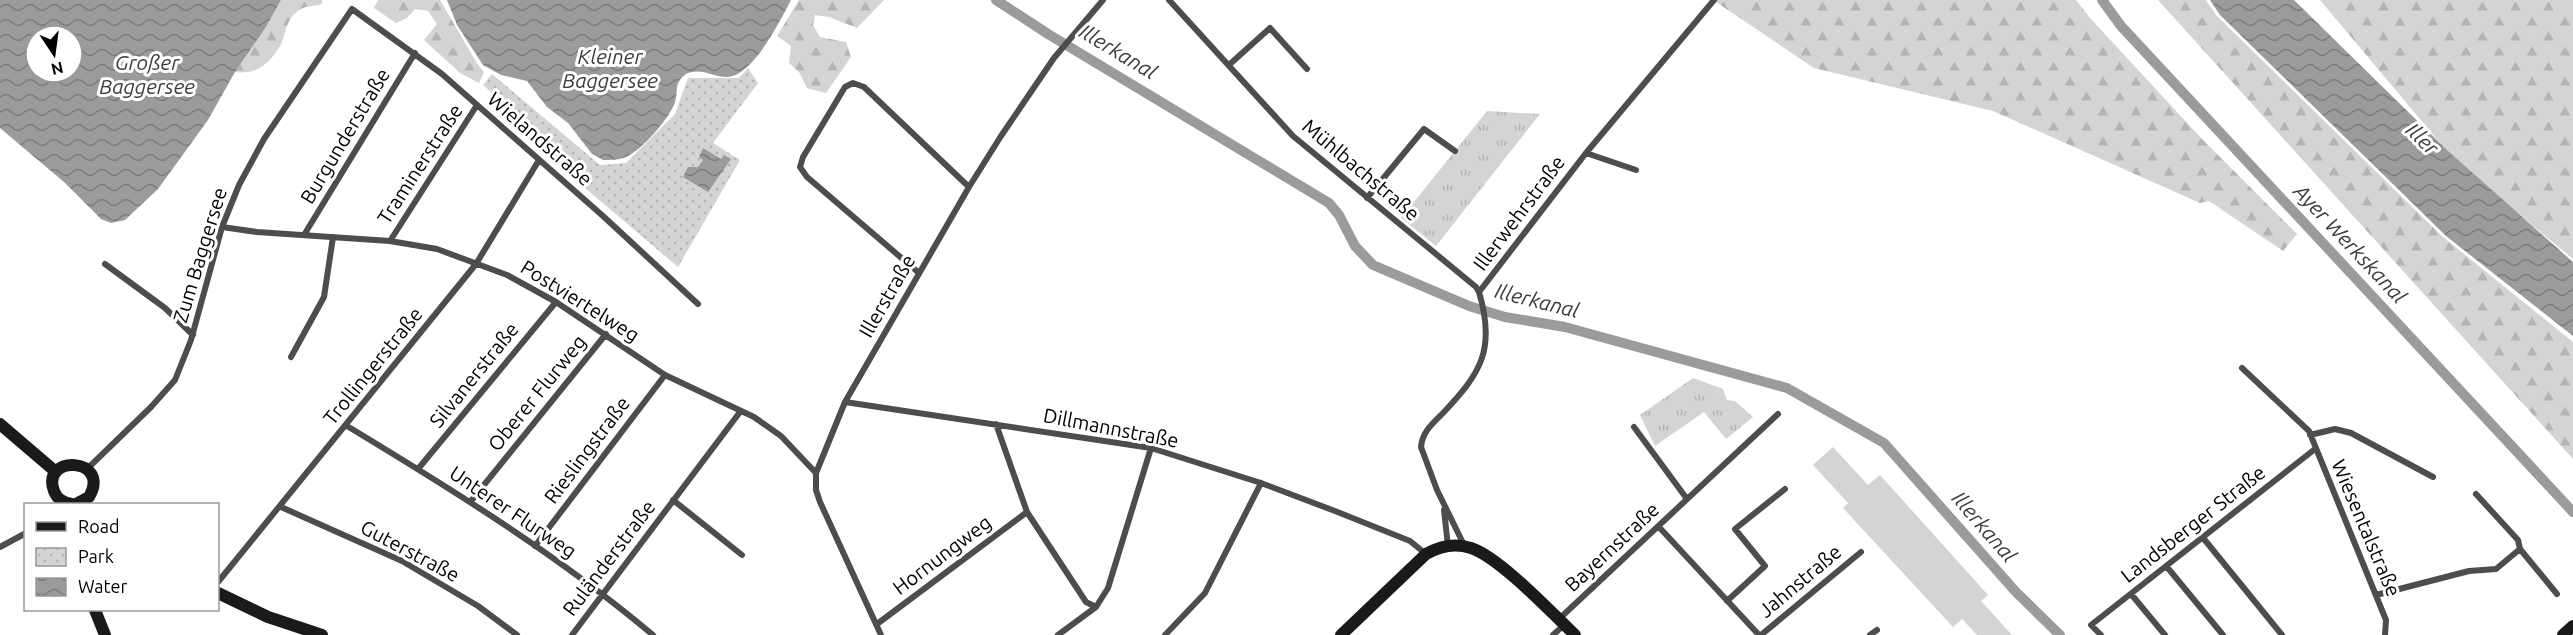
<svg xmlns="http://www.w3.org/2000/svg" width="2573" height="635" font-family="Ubuntu,sans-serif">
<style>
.grass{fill:url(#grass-tufts)}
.forest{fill:url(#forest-firs)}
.park{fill:url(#park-dots)}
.pitch{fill:#d4d4d4}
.water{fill:url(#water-waves);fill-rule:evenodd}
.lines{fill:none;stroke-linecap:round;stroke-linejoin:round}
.canal{stroke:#9b9b9b;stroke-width:10}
.street{stroke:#4d4d4d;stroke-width:6}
.secondary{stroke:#1a1a1a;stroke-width:12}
.labels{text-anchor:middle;stroke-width:6;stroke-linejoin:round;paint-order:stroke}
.street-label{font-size:20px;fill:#000;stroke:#fff}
.water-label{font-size:21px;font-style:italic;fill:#3c3c3c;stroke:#fff}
</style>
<defs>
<pattern id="grass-tufts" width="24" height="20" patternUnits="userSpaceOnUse" patternTransform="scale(1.5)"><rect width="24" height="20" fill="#d4d4d4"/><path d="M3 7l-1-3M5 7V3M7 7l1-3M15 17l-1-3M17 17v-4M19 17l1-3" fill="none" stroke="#b4b4b4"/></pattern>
<pattern id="forest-firs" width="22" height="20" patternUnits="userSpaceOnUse" patternTransform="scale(1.5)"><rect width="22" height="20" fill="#d4d4d4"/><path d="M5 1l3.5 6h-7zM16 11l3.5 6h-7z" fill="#b4b4b4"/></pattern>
<pattern id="park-dots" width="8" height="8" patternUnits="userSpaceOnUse" patternTransform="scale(1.5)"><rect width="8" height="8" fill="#d4d4d4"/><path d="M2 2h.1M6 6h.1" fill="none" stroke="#b4b4b4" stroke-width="1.8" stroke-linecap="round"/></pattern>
<pattern id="water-waves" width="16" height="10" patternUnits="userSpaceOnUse" patternTransform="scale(1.5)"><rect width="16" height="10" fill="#9b9b9b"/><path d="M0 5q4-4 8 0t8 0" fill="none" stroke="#7c7c7c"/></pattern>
</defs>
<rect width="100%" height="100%" fill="#fff"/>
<path class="grass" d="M1487 111 1540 114 1436 246 1401 218Z
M1693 378 1723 389 1727 400 1735 401 1753 417 1726 439 1704 412 1655 446 1640 415Z"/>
<path class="forest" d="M281 0H322V4C316 6 304 6 299 10 285 20 286 35 280 46 269 64 257 75 235 72L266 27Z
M378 0H440L478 65 484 72 479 83 460 73 424 40 437 24 428 11 415 9 407 18 396 23 374 8Z
M799 0H884L857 28 829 17 815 15 813 25 820 37 846 42 851 57 826 93 807 88 799 72 789 63 791 46 777 36Z
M1713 0H2076L2090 18 2202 139 2297 234 2283 251 2209 201 2200 203 1993 111 1814 68Z
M2158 0H2206L2216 15 2443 237 2573 342V459Z
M2320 0H2573V259L2456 162Z"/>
<path class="park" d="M748 68 758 83 713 143 740 160 678 267 538 148 542 137 483 85 492 74 600 165 626 163 675 114 688 78H739Z"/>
<path class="pitch" d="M1833 447 1868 485 1880 475 1988 595 1981 601 2012 635H1977L1962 619 1953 627 1843 508 1848 503 1813 465Z"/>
<path class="water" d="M0 0H281L266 27 235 72 208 120 158 189 125 220 111 223 101 219 64 182 0 128ZM36 36H72V72H36Z
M447 0H791C780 21 753 76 727 77 712 77 701 67 686 74 673 84 679 90 675 102 670 118 641 151 626 157 619 160 610 160 603 160L592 154 568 123 547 107 527 81 501 75 483 65 457 25Z
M2210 0H2294L2448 151 2573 262V336L2446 236 2220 15Z
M703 148 721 159 724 155 731 159 708 192 683 177 688 167H698L703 160 699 157Z"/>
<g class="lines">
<path class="canal" d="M996 0 1048 34 1329 203 1339 215 1355 246 1373 265 1469 306 1505 317 1565 327 1787 388 1884 443 2016 592 2060 635
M2102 0 2121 26 2573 512"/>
<path class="street" d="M1169 0 1293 136 1476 287 1479 292
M1230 64 1270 28 1307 69
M1586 153 1636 170
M1367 198 1424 129 1455 151
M222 227 257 232 390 241 437 249 507 275 556 302 665 375 754 417 781 436 816 473
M304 235 415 53
M390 241 477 105
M105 264 165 308 193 335
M919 273 807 177 800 167 803 157 845 87 853 83 864 87 969 187
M291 357 324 297 333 237
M2242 368 2309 431 2386 620 2385 635
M845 402 1151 448 1261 483 1335 511 1410 541 1426 554
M996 424 1027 512 1086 602 1096 607
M347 426C453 490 558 555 653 635
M1634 427 1687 499
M2310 435 2335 429 2351 433 2433 477
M87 469 151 407 175 380 191 340 222 227 239 185 264 139 352 9 442 74 603 216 698 304
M418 469 556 302
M2476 494 2518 540 2520 549 2557 594
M673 500 742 555
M471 501 606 334
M281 507 402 561 478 606 517 635
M1444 510 1448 546
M1659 527 1759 635
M2204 539 2282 635
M1464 545 1437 490 1421 447C1422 432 1433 423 1443 413 1481 373 1496 349 1479 292L1586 153 1714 0
M535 546 665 375
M0 547 26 533
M2167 567 2223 635
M218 582 476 264 539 160
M2131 594 2165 635
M2376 595 2469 571 2496 569 2520 549
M1727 601 1765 566 1735 529 1785 489
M1559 619 1778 414
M877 624 1027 512
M572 635 740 412
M881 635 820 502 816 490V473L845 402 969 187 1001 136 1054 58 1103 0
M1058 635 1096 607 1108 588 1151 448
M1165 635 1205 593 1261 483
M1553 635 1564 625
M1761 635 1861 552
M1870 635 1877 630
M2101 635 2091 625 2315 449"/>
<path class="secondary" d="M0 424 56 472
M72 504C64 503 57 499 54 491 40 454 112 457 89 497L76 504
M218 593 268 617 322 635
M95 610 105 635
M1341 635 1426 554C1440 546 1456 543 1471 548 1499 557 1552 613 1575 635
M2563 635 2573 626"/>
</g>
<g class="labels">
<g class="street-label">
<text transform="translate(345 136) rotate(-59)" y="7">Burgunderstraße</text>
<text transform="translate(540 139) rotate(41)" y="7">Wielandstraße</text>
<text transform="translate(420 164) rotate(-57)" y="7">Traminerstraße</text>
<text transform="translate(1361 170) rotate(40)" y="7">Mühlbachstraße</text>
<text transform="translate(1519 213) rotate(-53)" y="7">Illerwehrstraße</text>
<text transform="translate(200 255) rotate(-73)" y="7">Zum Baggersee</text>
<text transform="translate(887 296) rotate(-60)" y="7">Illerstraße</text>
<text transform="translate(580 301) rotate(32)" y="7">Postviertelweg</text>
<text transform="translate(373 366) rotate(-51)" y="7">Trollingerstraße</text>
<text transform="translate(474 375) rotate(-51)" y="7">Silvanerstraße</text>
<text transform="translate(537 393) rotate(-51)" y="7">Oberer Flurweg</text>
<text transform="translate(1111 428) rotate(11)" y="7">Dillmannstraße</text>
<text transform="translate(587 450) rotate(-53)" y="7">Rieslingstraße</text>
<text transform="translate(513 512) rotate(34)" y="7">Unterer Flurweg</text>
<text transform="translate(2193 524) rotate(-38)" y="7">Landsberger Straße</text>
<text transform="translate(2366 528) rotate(67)" y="7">Wiesentalstraße</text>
<text transform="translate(1612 547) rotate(-43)" y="7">Bayernstraße</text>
<text transform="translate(410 551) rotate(28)" y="7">Guterstraße</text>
<text transform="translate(942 555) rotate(-37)" y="7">Hornungweg</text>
<text transform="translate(609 558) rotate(-53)" y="7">Ruländerstraße</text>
<text transform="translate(1800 581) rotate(-40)" y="7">Jahnstraße</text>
</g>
<g class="water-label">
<text transform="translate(1118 52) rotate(31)" y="7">Illerkanal</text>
<text x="610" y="64">Kleiner<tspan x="610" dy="24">Baggersee</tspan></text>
<text x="147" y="70">Großer<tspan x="147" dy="24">Baggersee</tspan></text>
<text transform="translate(2422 139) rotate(44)" y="7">Iller</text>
<text transform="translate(2350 244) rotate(47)" y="7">Ayer Werkskanal</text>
<text transform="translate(1537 301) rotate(14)" y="7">Illerkanal</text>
<text transform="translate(1984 527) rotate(49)" y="7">Illerkanal</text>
</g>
</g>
<rect x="24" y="503" width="195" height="108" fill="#ffffff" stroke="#999999" stroke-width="1.5"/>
<rect x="36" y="522" width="30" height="9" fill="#1a1a1a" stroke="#999999" stroke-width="1.5"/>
<text x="78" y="533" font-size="18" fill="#000000">Road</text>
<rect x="36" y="548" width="30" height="18" fill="url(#park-dots)" stroke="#999999" stroke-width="1.5"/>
<text x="78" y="563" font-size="18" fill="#000000">Park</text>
<rect x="36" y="578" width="30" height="18" fill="url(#water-waves)" stroke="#999999" stroke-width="1.5"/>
<text x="78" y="593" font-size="18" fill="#000000">Water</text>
<g transform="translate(54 54) rotate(167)"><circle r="28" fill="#ffffff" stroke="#999999" stroke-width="1.5"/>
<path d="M0-4.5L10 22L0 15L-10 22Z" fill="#000000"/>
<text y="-9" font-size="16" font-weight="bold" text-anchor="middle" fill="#000000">N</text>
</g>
</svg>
